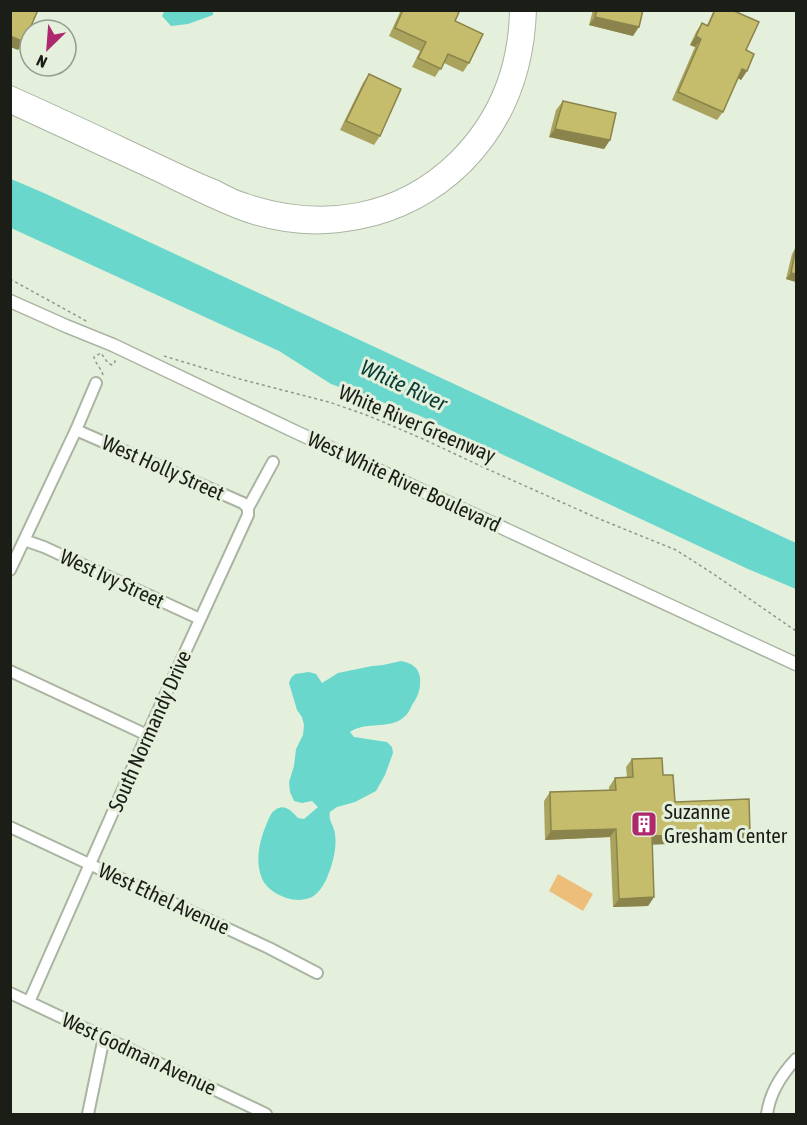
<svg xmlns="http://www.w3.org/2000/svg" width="807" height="1125" font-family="'Asap Condensed',sans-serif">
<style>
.green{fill:#edbe7a}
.water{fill:#69d7cb}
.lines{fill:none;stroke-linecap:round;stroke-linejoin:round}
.minor-casing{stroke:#aab4a2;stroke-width:14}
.tertiary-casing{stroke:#aab4a2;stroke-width:15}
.secondary-casing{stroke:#aab4a2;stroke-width:16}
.path{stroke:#909889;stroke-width:1.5;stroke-dasharray:3 3;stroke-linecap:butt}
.minor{stroke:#fff;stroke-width:10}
.tertiary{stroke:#fff;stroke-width:12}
.secondary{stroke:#fff;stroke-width:14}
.wall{fill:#a9a35d}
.shaded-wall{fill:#8a844c}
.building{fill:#c5bd6c;stroke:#8a844c;stroke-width:1.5}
.labels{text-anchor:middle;stroke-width:6;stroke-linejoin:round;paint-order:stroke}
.street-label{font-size:21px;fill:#1a1e17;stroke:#e5f0dc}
.poi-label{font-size:21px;fill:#1a1e17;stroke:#e5f0dc;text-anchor:start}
.water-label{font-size:22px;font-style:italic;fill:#083d38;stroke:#e5f0dc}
</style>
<rect width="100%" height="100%" fill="#e5f0dc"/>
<path class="green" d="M558 874 593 894 583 911 549 891Z"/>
<path class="water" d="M165 10 213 11V15L188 24 171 26 162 16Z
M11 179 44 193 796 543V589L748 569 418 415 331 384 279 351 11 228Z
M401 661C411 663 419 667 420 678 421 688 418 697 412 705 410 709 408 714 404 717 390 730 365 721 350 732L354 737 387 742 392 747 393 753 385 775 376 791 355 802 337 807 330 812C328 821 334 825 335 834 337 847 333 863 328 875 326 881 321 890 316 894 300 908 267 895 261 876 254 855 262 833 271 814 282 801 290 809 298 818L304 819 318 807 312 801 302 803 294 801 290 792 289 782 294 766 296 749 303 735 304 725 302 717 297 710 289 683 291 678 295 674 309 672 316 674 322 683 338 673 372 666 383 665Z"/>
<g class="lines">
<defs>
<path id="minor" d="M76 430 243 503 248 508
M24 540 44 547 200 619
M10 570 76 430 96 383
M10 671 147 735
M10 827 269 948 317 973
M10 993 266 1114
M29 1002 147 735 248 515V508L273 462
M88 1114 104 1037
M767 1114C770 1092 781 1075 796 1059"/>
<path id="tertiary" d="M10 301 66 326 113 345 298 433 796 664"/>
<path id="secondary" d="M10 93C60 115 110 139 159 162 178 171 197 180 217 188 226 193 236 198 246 201 322 226 398 215 456 158 497 117 516 67 517 10
M10 106C59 129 107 151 155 173 182 186 209 200 237 211 315 242 405 225 465 166 508 123 527 70 529 10"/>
</defs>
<use href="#minor" class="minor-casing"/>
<use href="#tertiary" class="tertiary-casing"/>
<use href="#secondary" class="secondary-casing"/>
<path class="path" d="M10 279 88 322
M164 356 240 379 329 402 369 416 423 439 485 468 597 518 676 550 715 575 796 631
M103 375C101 368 95 363 94 357L101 353 108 363 112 365 115 362V360"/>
<use href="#minor" class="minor"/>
<use href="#tertiary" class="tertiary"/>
<use href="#secondary" class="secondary"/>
</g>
<path class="wall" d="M401 10H460L455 21 469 63 463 72 444 63 435 77 412 67 420 51 389 36Z
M593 10H643L633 36 589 25Z
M714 10H732L746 50 747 71 741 80 738 78 723 112 717 120 672 100 695 47 690 45 696 32 702 23 707 25Z
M369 74 380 136 374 145 340 130 363 83Z
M563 101 610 140 604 149 549 137 556 110Z
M796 247V282L786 279 792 254Z
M632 759 663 775 675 802 750 832 744 841 652 844 654 897 648 906 613 907 610 837 545 840 544 801 550 792 609 790V787L615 778H627L626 767Z"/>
<path class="shaded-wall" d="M595 17 639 27 633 36 589 25Z
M10 36 24 42 18 50 10 47Z
M696 36 701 39 695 47 690 45Z
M742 69 747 71 741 80 736 77Z
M555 129 610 140 604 149 549 137Z
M791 273 796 274V282L786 279Z
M616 829 610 837 545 840 551 831Z
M750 832 744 841 646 845 652 836Z
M654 897 648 906 613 907 619 899Z"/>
<path class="building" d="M10 10H38L24 42 10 36Z
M403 10H460L455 21 483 34 469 63 448 54 441 69 418 58 426 42 395 28Z
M597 10H643L639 27 595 17Z
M715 10H732L759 22 746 50 754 54 747 71 742 69 723 112 678 92 701 39 696 36 702 23 708 26Z
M369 74 401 89 380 136 346 121Z
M563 101 616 113 610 140 555 129Z
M796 247V274L791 273Z
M662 758 663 775H673L675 802 749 799 750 832 652 836 654 897 619 899 616 829 551 831 550 792 616 790 615 778 633 777 632 759Z"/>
<defs>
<symbol id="building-square" viewBox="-11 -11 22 22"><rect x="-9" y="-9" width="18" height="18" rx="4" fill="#ae286e" stroke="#e5f0dc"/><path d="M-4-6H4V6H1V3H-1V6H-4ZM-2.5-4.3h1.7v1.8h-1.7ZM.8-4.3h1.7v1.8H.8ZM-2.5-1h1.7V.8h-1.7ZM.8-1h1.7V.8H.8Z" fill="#fff"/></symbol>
</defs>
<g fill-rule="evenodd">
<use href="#building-square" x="629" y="809" width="30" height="30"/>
</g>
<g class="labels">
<g class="street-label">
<text transform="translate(417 424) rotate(23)" y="7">White River Greenway</text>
<text transform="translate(163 468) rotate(24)" y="7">West Holly Street</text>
<text transform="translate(404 482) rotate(25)" y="7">West White River Boulevard</text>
<text transform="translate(112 579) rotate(25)" y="7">West Ivy Street</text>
<text transform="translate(150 731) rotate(-66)" y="7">South Normandy Drive</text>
<text transform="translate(164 899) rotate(25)" y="7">West Ethel Avenue</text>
<text transform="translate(139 1054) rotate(25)" y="7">West Godman Avenue</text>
</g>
<g class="poi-label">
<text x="664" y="819">Suzanne<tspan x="664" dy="24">Gresham Center</tspan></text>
</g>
<g class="water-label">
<text transform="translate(404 385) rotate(25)" y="8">White River</text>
</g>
</g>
<rect width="807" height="1125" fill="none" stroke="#1a1e17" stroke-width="24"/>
<g transform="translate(48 48) rotate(205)"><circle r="28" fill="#e5f0dc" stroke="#949c8d" stroke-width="1.5"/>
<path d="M0-4.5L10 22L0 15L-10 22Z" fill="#ae286e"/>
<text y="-9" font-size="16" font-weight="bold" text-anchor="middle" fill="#1a1e17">N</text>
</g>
</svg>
